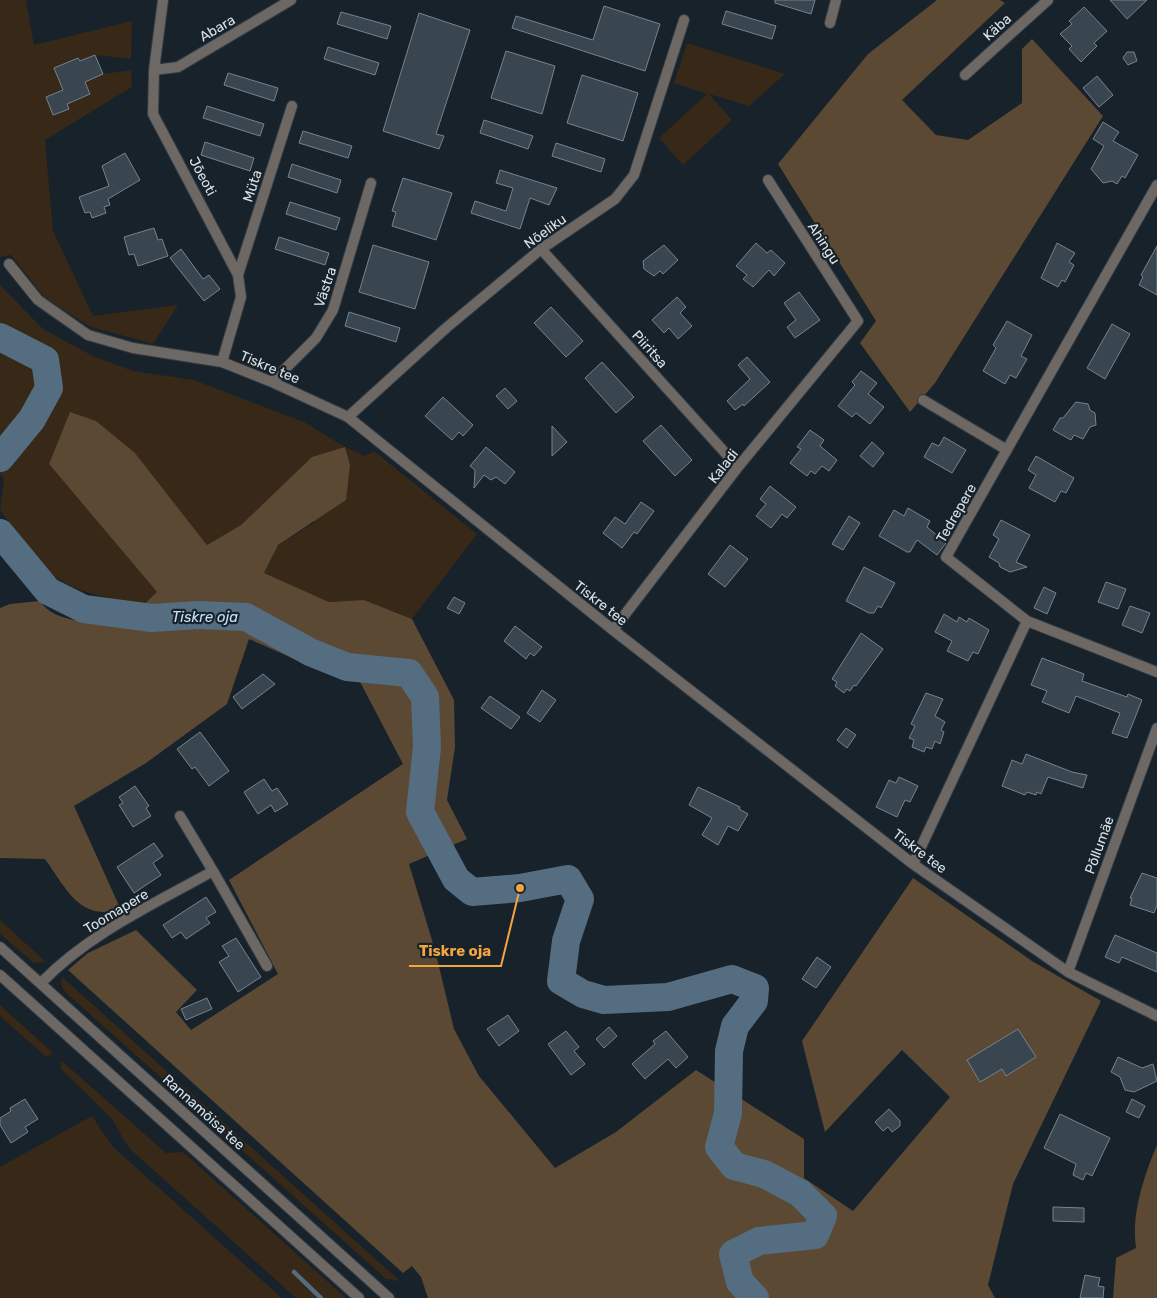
<svg xmlns="http://www.w3.org/2000/svg" width="1157" height="1298" font-family="Rubik,sans-serif">
<style>
.green{fill:#372817;fill-rule:evenodd}
.forest{fill:#5b4934}
.lines{fill:none;stroke-linecap:round;stroke-linejoin:round}
.stream{stroke:#556d80;stroke-width:4.5}
.river{stroke:#556d80;stroke-width:28}
.building{fill:#39454f;stroke:#76848f}
.minor-casing{stroke:#323d46;stroke-width:12}
.tertiary-casing{stroke:#323d46;stroke-width:12}
.minor{stroke:#6d6863;stroke-width:10}
.tertiary{stroke:#6d6863;stroke-width:10}
.labels{text-anchor:middle;stroke-width:4.5;stroke-linejoin:round;paint-order:stroke}
.street-label{font-size:14px;fill:#dbe3e9;stroke:#17222b}
.water-label{font-size:15px;font-style:italic;fill:#c6e1f8;stroke:#17222b}
.leader{fill:none;stroke:#f2a541;stroke-width:2}
.callout-dot{fill:#f2a541;stroke:#17222b;stroke-width:2}
.callout-label{font-size:15px;text-anchor:middle;font-weight:bold;fill:#f2a541;stroke:#17222b;stroke-width:4.5;stroke-linejoin:round;paint-order:stroke}
</style>
<rect width="100%" height="100%" fill="#17222b"/>
<path class="green" d="M0 0H26L34 45 132 21 131 59 95 55 80 61 78 58 54 69 69 103 90 94 85 82 103 74 131 70 132 87 45 140 53 231 93 316 178 305 153 344 91 327 44 297 11 255 0 257ZM46 97 64 105 67 104 69 109 53 115Z
M687 43 785 74 749 106 709 94 732 120 683 165 659 138 707 94 674 83Z
M0 285 43 329 93 356 133 371 194 380 304 422 345 447 365 456 374 451 477 534 412 619 364 600 329 602 264 573 278 545 315 522 312 457 241 525 207 545 135 453 49 464 157 592 144 604C116 599 81 595 57 578 34 561 17 533 0 510L4 478 0 475Z
M0 920 46 962 34 963 0 934Z
M62 977 400 1281 386 1279 64 991 61 984Z
M0 1005 53 1053 46 1057 0 1016Z
M61 1060 166 1153 183 1152 346 1298H296L131 1150 122 1137 113 1120 61 1069Z
M92 1116 112 1146 282 1298H0V1167Z"/>
<path class="forest" d="M937 0H1000L1005 3 902 100 936 135 968 140 1022 103V49L1032 39 1103 116 935 383 910 412 860 343 876 321 778 164 868 54Z
M70 412 96 421 135 453 207 545 241 525 312 457 345 447 350 465 346 500 278 545 264 573 329 602 364 600 412 619 454 700 455 747 447 800 467 839 409 864 435 950 454 1029 479 1076 555 1168 616 1132 696 1070 804 1139V1178L853 1211 950 1097 902 1050 825 1132 802 1041 913 878 1032 961 1101 1001 1013 1184 988 1285 995 1298H428L421 1277 412 1266 403 1273 68 970 88 953 136 930 197 990 176 1012 191 1030 278 974 229 880 403 764 359 680 340 679 249 639 227 704 146 763 74 806 121 910C79 921 66 888 45 859L0 858V608L10 604 40 601C54 624 98 623 123 624L157 592 49 464Z
M1157 1145V1298H1113L1116 1258 1136 1248C1131 1214 1144 1176 1157 1145Z"/>
<g class="lines">
<path class="stream" d="M294 1272 321 1298"/>
<path class="river" d="M0 337 45 360 49 388 32 419 0 458
M0 533 48 591 84 609 152 618 198 615 246 617 310 652 347 667 409 673 425 697 427 747 420 812 456 879 472 892 520 888 568 879 580 899 566 941 561 981 583 994 604 1000 668 997 732 979 755 988 754 1001 735 1026 729 1051 728 1113 719 1147 734 1166 764 1174 800 1193 823 1216 815 1235 759 1241 733 1254 740 1282 755 1298"/>
</g>
<path class="building" d="M775 0H815L811 14 775 3Z
M1110 0H1147L1127 19Z
M604 6 660 24 645 71 512 28 516 16 593 40Z
M1084 7 1107 31 1094 43 1097 46 1081 62 1069 49 1072 46 1060 34 1072 24 1069 21Z
M726 11 776 26 772 39 722 24Z
M341 12 391 26 387 39 337 24Z
M419 13 470 30 436 134 444 136 439 149 383 131Z
M328 47 379 63 375 75 324 59Z
M506 51 555 66 542 114 491 98Z
M1127 52H1134L1137 61 1128 65 1123 58Z
M95 55 103 74 85 82 90 94 67 104 69 109 53 115 46 97 63 90 54 68 78 58 80 61Z
M228 73 278 88 274 101 224 85Z
M582 75 638 93 623 141 567 123Z
M1097 76 1113 95 1099 107 1083 88Z
M207 106 264 124 260 136 203 118Z
M484 120 533 136 528 149 480 133Z
M1103 122 1119 132 1113 141 1138 155 1125 178 1122 176 1117 184 1112 181 1103 183 1091 169 1104 146 1093 139Z
M303 131 352 146 348 158 299 143Z
M205 142 254 158 250 171 201 155Z
M556 143 605 159 601 172 552 156Z
M125 153 140 180 108 199 110 205 104 207 106 213 92 218 90 212 85 213 79 197 109 186 102 166Z
M292 164 341 180 337 193 288 177Z
M500 170 557 188 549 205 530 198 520 229 471 213 475 201 506 211 513 188 496 183Z
M403 178 452 193 436 240 392 226 396 212 392 211Z
M290 202 340 218 336 230 286 214Z
M154 228 158 240 162 239 168 256 138 266 134 254 129 255 124 237Z
M279 237 329 253 325 265 275 249Z
M756 243 767 253 771 250 785 263 774 276 769 270 753 287 743 279 747 275 736 266Z
M1057 243 1075 253 1069 262 1074 265 1065 282 1062 280 1058 287 1041 278Z
M373 245 429 262 415 309 359 292Z
M664 245 678 260 663 274 660 271 654 276 644 269 643 261Z
M1157 246V295L1139 285 1143 277 1141 275Z
M181 249 203 279 209 275 220 289 204 301 170 258Z
M799 292 820 320 795 338 787 327 796 320 784 303Z
M677 297 686 307 680 313 692 326 678 339 669 328 664 333 652 320Z
M551 307 583 341 566 357 534 323Z
M349 312 400 328 396 342 345 326Z
M1007 321 1032 335 1021 356 1027 359 1016 378 1010 375 1005 384 983 371 996 348 993 345Z
M1112 324 1130 334 1105 379 1087 368Z
M747 357 770 382 744 406 743 404 735 410 727 401 750 379 738 365Z
M602 362 634 397 616 413 585 378Z
M861 371 877 383 868 394 884 407 870 424 856 413 852 417 838 406 855 385 852 382Z
M505 388 517 401 508 409 496 396Z
M443 397 473 425 463 436 459 432 452 440 425 416Z
M1076 402 1088 404 1090 410 1095 413 1096 425 1090 427 1083 439 1074 435 1071 440 1053 430 1060 418H1063Z
M661 425 692 460 675 476 643 441Z
M552 426 567 442 552 456Z
M810 430 824 440 820 446 837 460 829 471 822 466 815 474 811 471 807 476 790 463 801 449 797 447Z
M944 437 966 450 952 473 924 457 932 443 939 446Z
M872 442 884 453 873 467 860 456Z
M486 447 515 472 505 484 496 477 491 480 484 475 474 488 475 470 470 466Z
M1036 456 1074 478 1066 493 1061 491 1055 502 1029 488 1036 475 1028 470Z
M770 486 796 507 787 518 782 514 771 528 756 516 766 504 760 499Z
M641 502 654 511 637 534 634 532 622 548 603 533 615 517 625 524Z
M908 508 930 521 927 527 946 543 937 555 917 540 910 552H907L879 536 894 510 904 516Z
M849 516 860 523 843 550 832 544Z
M1001 520 1030 535 1016 562 1027 567 1010 572 1000 567 999 563 989 557 999 539 993 535Z
M730 545 748 559 725 587 708 574Z
M864 567 895 583 881 608 878 606 874 613H869L846 601Z
M1106 582 1126 589 1118 609 1098 602Z
M1044 587 1056 593 1047 614 1034 608Z
M454 597 465 603 459 614 447 608Z
M1130 606 1150 613 1142 633 1122 625Z
M944 614 957 622 959 617 967 622 969 618 989 630 978 654 973 652 968 661 947 651 952 641 935 632Z
M515 626 542 647 534 656 530 653 526 659 504 641Z
M861 633 883 649 856 686 854 685 850 691 847 689 844 693 835 686 837 682 832 679Z
M1042 658 1084 674 1082 681 1127 697 1128 694 1142 700 1127 738 1112 733 1120 713 1076 696 1069 713 1042 702 1047 691 1031 685Z
M263 674 275 684 242 709 233 697Z
M542 690 556 700 540 722 527 713Z
M926 693 943 699 935 716 945 722 941 730 944 732 940 744 935 741 932 749 926 747 924 752 912 747 914 740 909 738 915 726 911 724Z
M490 696 520 717 511 729 481 708Z
M846 728 856 735 847 748 837 740Z
M200 732 229 771 209 786 195 767 192 769 177 749Z
M1026 754 1072 772 1087 775 1083 788 1048 777 1041 794 1037 792 1036 795 1027 792 1025 795 1002 786 1012 760 1022 764Z
M899 777 918 786 910 802 905 800 897 817 876 807 889 780 896 783Z
M264 779 272 791 277 788 288 804 275 812 271 805 258 814 244 792Z
M135 786 149 806 146 808 151 816 133 827 119 805 123 803 119 797Z
M698 787 740 807 739 809 748 814 738 831 728 826 718 845 702 835 712 818 689 805Z
M154 843 163 856 153 863 161 875 134 893 117 867Z
M1142 873 1157 878V905L1154 913 1130 905 1132 898H1130Z
M206 897 216 912 206 918 210 923 186 939 181 932 172 938 163 925Z
M1115 935 1157 953V972L1122 957 1119 963 1105 957Z
M236 938 261 977 238 992 219 962 229 956 222 946Z
M817 957 831 967 816 988 802 979Z
M207 998 212 1009 186 1020 181 1009Z
M508 1015 519 1031 499 1046 487 1029Z
M609 1027 617 1036 604 1048 596 1039Z
M1018 1029 1036 1057 1006 1076 1002 1069 980 1082 967 1060Z
M566 1031 579 1047 574 1051 585 1064 571 1075 548 1044Z
M666 1031 688 1057 676 1068 668 1059 645 1079 632 1064 655 1044 653 1041Z
M1118 1057 1142 1068 1153 1064 1157 1081 1134 1092 1125 1090 1120 1077 1111 1072Z
M25 1099 38 1119 25 1127 28 1132 11 1143 0 1125V1118L11 1111 10 1108Z
M1132 1099 1145 1106 1139 1118 1126 1112Z
M889 1109 900 1121V1126L892 1132 888 1127 883 1131 875 1122Z
M1060 1114 1110 1138 1092 1176 1086 1173 1083 1180 1073 1175 1076 1164 1044 1148Z
M1053 1207 1084 1208V1222L1053 1221Z
M1085 1275 1100 1278 1098 1286 1104 1287 1103 1298H1080Z"/>
<g class="lines">
<defs>
<path id="minor" d="M163 0 154 70 153 114 238 275 241 297 222 362
M830 23 836 0
M154 70 178 67 291 0
M965 75 1048 0
M541 249 738 467
M9 264 38 300 88 335 133 348 222 362 272 382 348 417 613 630 913 864 1068 972 1157 1016
M238 275 292 106
M272 382 316 338 333 310 371 183
M923 400 1007 450
M348 417 446 328 541 249 615 199 634 175 684 20
M1027 621 1157 672
M613 630 738 467 858 321 768 180
M913 864 1027 621 946 557 1157 185
M213 871 267 966
M1068 972 1157 728
M41 983C88 934 154 904 213 871L180 816"/>
<path id="tertiary" d="M0 947 389 1298
M0 975 359 1298"/>
</defs>
<use href="#minor" class="minor-casing"/>
<use href="#tertiary" class="tertiary-casing"/>
<use href="#minor" class="minor"/>
<use href="#tertiary" class="tertiary"/>
</g>
<g class="labels">
<g class="street-label">
<text transform="translate(997 27) rotate(-42)" y="5">Käba</text>
<text transform="translate(217 28) rotate(-30)" y="5">Abara</text>
<text transform="translate(203 176) rotate(62)" y="5">Jõeoti</text>
<text transform="translate(252 186) rotate(-72)" y="5">Müta</text>
<text transform="translate(545 231) rotate(-36)" y="5">Nõeliku</text>
<text transform="translate(824 243) rotate(57)" y="5">Ahingu</text>
<text transform="translate(325 287) rotate(-71)" y="5">Västra</text>
<text transform="translate(650 349) rotate(48)" y="5">Piiritsa</text>
<text transform="translate(270 367) rotate(23)" y="5">Tiskre tee</text>
<text transform="translate(723 466) rotate(-52)" y="5">Kaladi</text>
<text transform="translate(956 513) rotate(-60)" y="5">Tedrepere</text>
<text transform="translate(601 603) rotate(38)" y="5">Tiskre tee</text>
<text transform="translate(1099 845) rotate(-70)" y="5">Põllumäe</text>
<text transform="translate(920 851) rotate(37)" y="5">Tiskre tee</text>
<text transform="translate(116 911) rotate(-31)" y="5">Toomapere</text>
<text transform="translate(204 1112) rotate(42)" y="5">Rannamõisa tee</text>
</g>
<g class="water-label">
<text x="205" y="622">Tiskre oja</text>
</g>
</g>
<path class="leader" d="M520 888L501 966H409"/>
<circle class="callout-dot" cx="520" cy="888" r="5"/>
<g class="callout-label">
<text x="455" y="956">Tiskre oja</text>
</g>
</svg>
